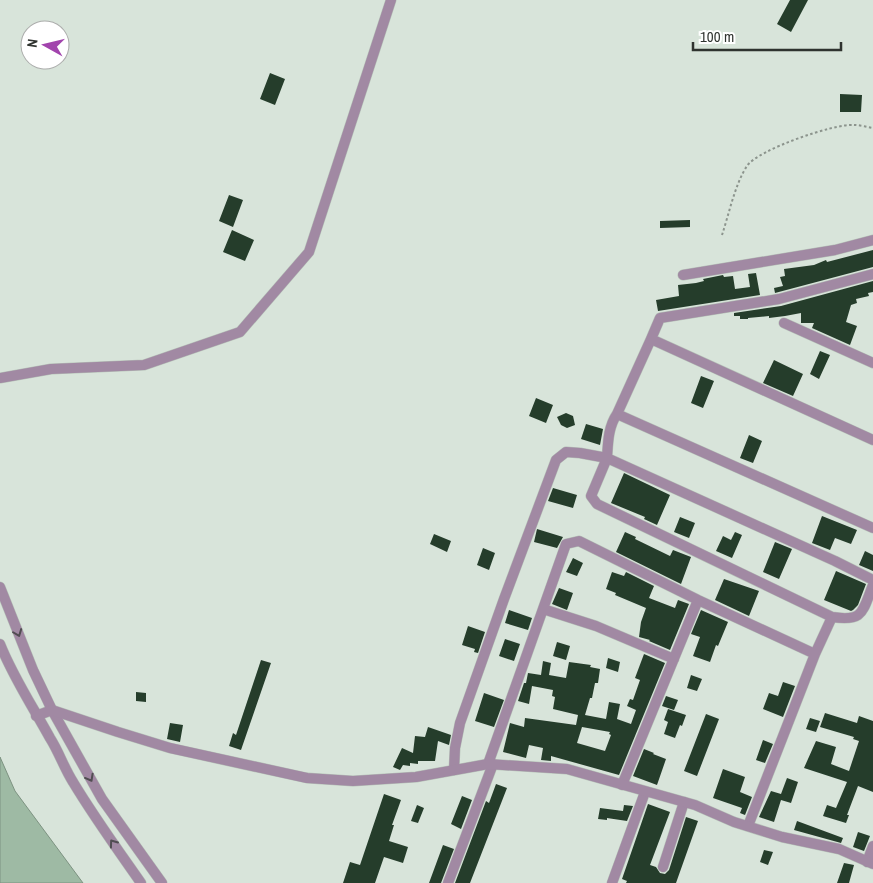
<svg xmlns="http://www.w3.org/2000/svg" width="873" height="883" font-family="'Archivo Narrow',sans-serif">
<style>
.water{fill:#9ebaa4;stroke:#7d9281}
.building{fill:#253d2b;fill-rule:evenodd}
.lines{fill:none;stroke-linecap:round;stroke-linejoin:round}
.minor-casing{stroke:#b6c1b8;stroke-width:11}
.tertiary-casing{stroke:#b6c1b8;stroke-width:11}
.path{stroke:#8c948d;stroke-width:2;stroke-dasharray:2.5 2.5;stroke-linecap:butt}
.minor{stroke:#a189a3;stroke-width:10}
.tertiary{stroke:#a189a3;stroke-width:10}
.oneway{stroke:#514d52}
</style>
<rect width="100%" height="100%" fill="#d8e4da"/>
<path class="water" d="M0 757 15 791 83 883H0Z"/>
<path class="building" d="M790 0H808L791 32 777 24Z
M270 73 285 79 275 105 260 99Z
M840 94 862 95 861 112H840Z
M229 195 243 200 233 227 219 221Z
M690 220V227L660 228V221Z
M232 230 254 240 245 261 223 252Z
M873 250V267L775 293 774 288 783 286 780 277 785 276 784 269 814 265 826 260 827 262Z
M756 273 760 295 658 311 656 300 679 296 678 285 696 283 704 281 703 279 723 275 724 277 733 276 735 289 750 287 748 274Z
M873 281V292L868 293 869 296 856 299 857 303 851 305 846 322 857 326 850 345 812 328 814 323H801V313L785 316 769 318V316L748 318V319H740V316H734V313L781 306Z
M820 351 830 355 819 379 810 374Z
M774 360 803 374 793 396 763 383Z
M701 376 714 381 703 408 691 403Z
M536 398 553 405 546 423 529 416Z
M566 413 573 416 575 425 567 428 561 425 557 417Z
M586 424 603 429 600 445 581 439Z
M749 435 762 441 753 463 740 458Z
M624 473 670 495 657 525 644 519 645 517 611 503Z
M553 488 577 495 573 508 548 501Z
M822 516 857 530 851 544 835 538 830 550 812 543Z
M680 517 695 523 689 538 674 532Z
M537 529 563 537 557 548 534 542Z
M625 532 636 537 635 539 670 556 673 550 691 557 681 584 616 552Z
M735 532 742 535 732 558 716 551 723 536 731 540Z
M434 534 451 541 447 552 430 544Z
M775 542 792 549 779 579 763 572Z
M483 548 495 553 489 570 477 565Z
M865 551 873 555V571L859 565Z
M573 558 583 563 577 576 566 572Z
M836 571 866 584 858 605 853 610 851 611 824 600Z
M612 572 624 576 626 572 654 586 649 598 675 608 678 600 689 604 670 650 649 641 650 640 639 637 641 622 646 608 615 595 616 593 606 589Z
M724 579 759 591 749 616 715 600Z
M559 588 573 593 567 610 552 604Z
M509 610 532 618 528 630 505 623Z
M701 610 728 622 718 646 716 645 710 662 693 656 700 637 691 634Z
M468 626 485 632 478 653 474 652 475 649 462 645Z
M505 639 520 644 514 661 499 656Z
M557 642 570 646 566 660 553 656Z
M644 654 665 663 619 775 551 756V761L541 760 543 748 529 745 526 758 503 752 510 723 524 727 525 718 576 725 578 715 553 709 555 697 552 696 553 690 532 686 529 704 518 701 524 683H526L528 673 541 675 543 661 551 663 549 675 566 678 569 662 591 665 590 667 600 669 598 683H595L592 698H590L585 715 606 719 609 702 620 704 617 719 631 724 636 710 627 706 630 699 633 700 640 680 635 678ZM582 727 610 732 609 734 611 735 605 751 577 743Z
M608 658 620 662 618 672 606 668Z
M261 660 271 663 241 750 229 746 233 733 236 735Z
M691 675 702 679 697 691 687 688Z
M783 682 795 686 783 717 763 709 769 693 778 696Z
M136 692 146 693V702L136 701Z
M484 693 504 700 494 727 475 721Z
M666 696 678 700 674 710 662 706Z
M668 709 686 715 682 726 680 725 675 738 664 734 668 722 664 720Z
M825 713 857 723 859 716 873 721V792L858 786 847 815H849L846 823 823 816 827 805 836 808 847 782 804 768 816 741 836 747 831 764 849 771 859 741 853 739 854 737 820 727Z
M706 714 719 719 697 776 684 771Z
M810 718 820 721 816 732 806 729Z
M170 723 183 725 180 742 167 739Z
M428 727 451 735 449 745 438 741 435 761H418V764L410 763V766L403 765 400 770 393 767 402 748 413 753 415 736 425 737Z
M763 740 773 744 765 763 756 760Z
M644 749 654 753 653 754 666 759 657 785 633 776Z
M723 769 745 777 740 792 752 797 745 815 740 813 742 808 713 798Z
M787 778 798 782 791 803 781 800 774 822 759 817 771 791 781 794Z
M496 784 507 788 470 883H455L486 801 489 803Z
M384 794 401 800 392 825H394L389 841 408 847 403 863 384 857 375 883H343L350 862 360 865Z
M462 796 472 800 461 829 451 824Z
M648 804 670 812 650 865 656 867 660 873 665 874 669 870 686 817 698 821 676 883H626L627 881 622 879Z
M417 805 424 808 418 823 411 821Z
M624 805 633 806 627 821 607 818V820L598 819 600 808 623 811Z
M797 821 843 838 841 843 794 830Z
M858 832 870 836 864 851 853 847Z
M443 845 454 849 441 883H429Z
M764 850 773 852 768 865 760 862Z
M844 863 854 865 849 883H837Z"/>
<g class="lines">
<defs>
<path id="minor" d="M683 275 835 250 873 240
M784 323 873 363
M651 339 660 318 779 299 873 274
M0 378 51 369 144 365 240 332 309 252 391 0
M873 440 651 339 617 414 873 528
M0 587 33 670 52 710 102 799 162 883
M543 609 596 626 674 659
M832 617C864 622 862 612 873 585
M0 644C13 677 33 707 50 738 59 752 64 768 73 782 94 817 118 850 141 883
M488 764 566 544 579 541 698 600 815 654 832 617 597 504 591 496 607 458 835 561 873 580
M454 770 455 748 460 723 504 599 556 460 566 452 580 453 607 458C608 443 608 427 617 414
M622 785 698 600
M748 826 815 654
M867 862 873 846
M663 867 684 802
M448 883 493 764
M612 883 645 792"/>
<path id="tertiary" d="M36 716 52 710 118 732 170 748 307 778 353 781 416 777 488 764 567 769 695 805 734 822 782 837 839 849 873 864"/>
</defs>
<use href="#minor" class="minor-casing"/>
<use href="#tertiary" class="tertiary-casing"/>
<path class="path" d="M722 235C729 214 735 184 747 166 757 150 835 123 854 125 860 125 867 127 873 128"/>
<use href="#minor" class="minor"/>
<use href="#tertiary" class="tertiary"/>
</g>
<defs><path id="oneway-chevron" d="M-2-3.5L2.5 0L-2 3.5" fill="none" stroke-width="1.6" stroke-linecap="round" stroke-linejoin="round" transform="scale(1.25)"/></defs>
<g class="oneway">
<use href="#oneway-chevron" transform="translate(18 633) rotate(69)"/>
<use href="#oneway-chevron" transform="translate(90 778) rotate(61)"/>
<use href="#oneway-chevron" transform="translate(113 843) rotate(-126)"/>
</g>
<g transform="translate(45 45) rotate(278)"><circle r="24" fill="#ffffff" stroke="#acadac"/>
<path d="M0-4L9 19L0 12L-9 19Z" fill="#a244ad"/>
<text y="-8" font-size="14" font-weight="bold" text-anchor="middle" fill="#2f332f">N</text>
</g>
<path d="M693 42v8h148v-8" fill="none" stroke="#2f332f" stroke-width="2.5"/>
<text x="700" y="42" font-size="15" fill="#2f332f" stroke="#ffffff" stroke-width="4" paint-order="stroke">100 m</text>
</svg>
